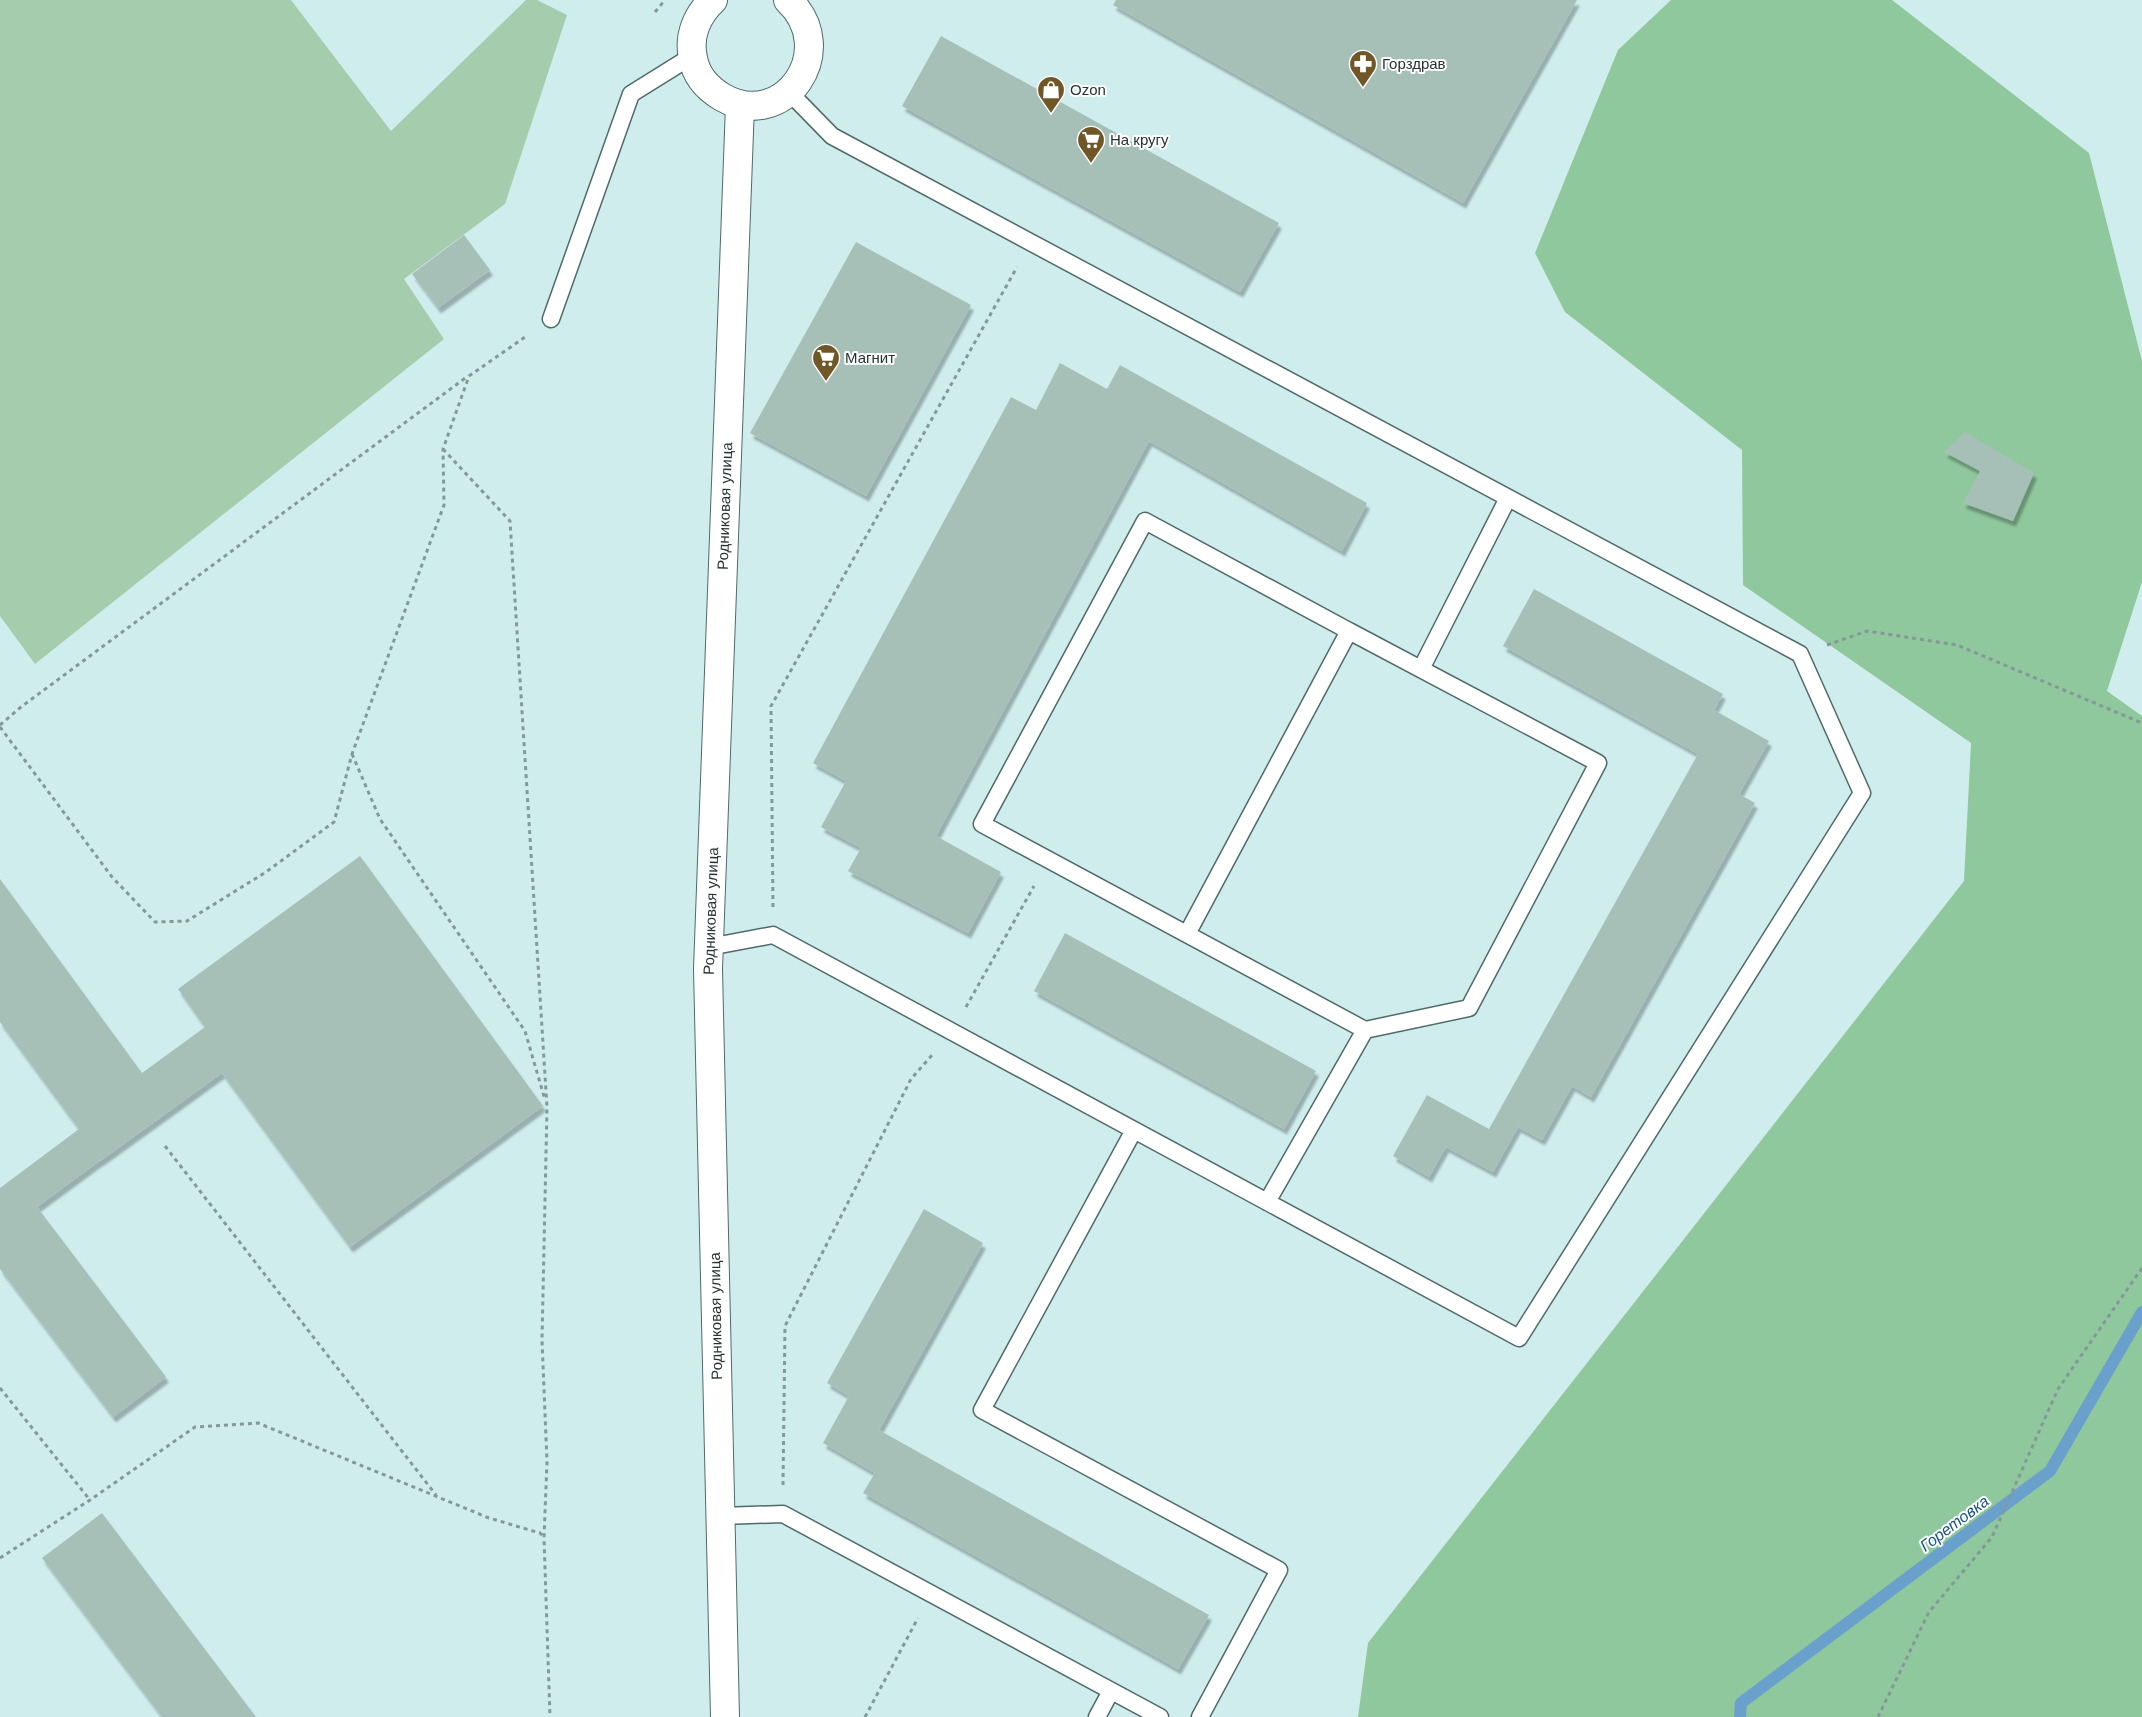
<svg xmlns="http://www.w3.org/2000/svg" width="2142" height="1717" font-family="Helvetica,sans-serif">
<style>
.green{fill:#a6ccae}
.forest{fill:#8ec89c}
.lines{fill:none;stroke-linecap:round;stroke-linejoin:round}
.stream{stroke:#6aa0cc;stroke-width:12}
.building{fill:#a6c0b8;filter:url(#shadow)}
.lane-casing{stroke:#506a6a;stroke-width:19}
.street-casing{stroke:#506a6a;stroke-width:30}
.secondary-casing{stroke:#506a6a;stroke-width:30}
.path{stroke:#849899;stroke-width:3;stroke-dasharray:4 4;stroke-linecap:butt}
.lane{stroke:#fff;stroke-width:16}
.street{stroke:#fff;stroke-width:28}
.secondary{stroke:#fff;stroke-width:28}
.labels{text-anchor:middle;stroke-width:4;stroke-linejoin:round;paint-order:stroke}
.poi-label{font-size:15px;fill:#273232;stroke:#fff;text-anchor:start}
.street-label{font-size:15px;fill:#273232;stroke:#fff}
.water-label{font-size:16px;font-style:italic;fill:#16537e;stroke:#fff}
</style>
<defs>
<filter id="shadow"><feDropShadow dx="3" dy="5.5" stdDeviation="1" flood-color="#0004"/></filter>
</defs>
<rect width="100%" height="100%" fill="#d0edee"/>
<path class="green" d="M0 0H291L391 131 526 0H537L567 15 505 204 404 279 444 339 35 664 0 616Z"/>
<path class="forest" d="M1671 0H1892L2089 153 2142 361V582L2107 691 2142 716V1717H1358L1368 1643 1964 881 1971 743 1743 585 1742 450 1565 312 1535 253 1618 50Z"/>
<g class="lines">
<path class="stream" d="M1740 1717 1741 1703 2050 1471 2142 1312"/>
</g>
<path class="building" d="M1116 0H1577L1463 203 1113 5Z
M941 36 1279 223 1240 292 902 106Z
M464 235 490 270 438 308 412 274Z
M856 242 971 305 866 496 750 433Z
M1060 363 1107 389 1120 365 1367 503 1342 551 1149 441 936 836 1001 872 968 933 848 871 861 848 821 827 846 781 813 763 1011 397 1036 410Z
M1965 432 2034 473 2013 521 1963 503 1980 471 1944 452Z
M1534 589 1723 694 1714 710 1769 741 1739 794 1755 803 1591 1097 1572 1086 1542 1140 1518 1127 1493 1172 1446 1147 1429 1177 1393 1156 1427 1095 1489 1129 1698 754 1503 646Z
M360 856 543 1106 350 1247 222 1073 100 1161 102 1159 37 1207 166 1377 113 1417 0 1269V1188L79 1129 0 1022V879L142 1073 205 1027 178 989Z
M1065 933 1316 1071 1284 1129 1034 991Z
M924 1209 983 1243 879 1430 1209 1615 1178 1669 863 1493 875 1473 823 1443 849 1396 827 1383Z
M102 1513 256 1717H162L42 1558Z"/>
<g class="lines">
<defs>
<path id="lane" d="M551 319 631 94 692 56
M1421 669 1508 498
M1187 934 1349 631 1598 763 1469 1008 1365 1030 982 824 1145 521 1349 631
M709 947 773 935 1519 1338 1862 793 1800 654 832 136 789 92
M1134 1130 982 1410 1279 1570 1200 1717
M1267 1202 1365 1030
M721 1516 783 1514 1160 1717
M1097 1717 1111 1691"/>
<path id="street" d="M725 1717 708 969 740 105"/>
<path id="secondary" d="M713 0C697 15 688 36 693 58 696 76 707 88 722 97 784 133 841 50 788 0"/>
</defs>
<use href="#lane" class="lane-casing"/>
<use href="#street" class="street-casing"/>
<use href="#secondary" class="secondary-casing"/>
<path class="path" d="M655 12 665 0
M443 449 510 521 547 1107 542 1340 547 1462 544 1538 550 1717
M1827 645 1867 631 1957 645 2142 723
M0 725 21 707 468 376
M0 727 112 877 155 922 187 921 266 872 334 822 352 754 444 505 443 449 469 376 528 335
M352 754 380 819 525 1031 545 1100
M773 907 771 706 1017 267
M966 1007 1034 886
M165 1146 436 1495
M0 1388 90 1500
M783 1485 785 1326 911 1079 932 1055
M0 1558 90 1500 195 1427 258 1423 489 1518 540 1533 544 1537
M865 1717 918 1618
M1878 1717 1929 1612 1992 1537 2058 1389 2142 1268"/>
<use href="#lane" class="lane"/>
<use href="#street" class="street"/>
<use href="#secondary" class="secondary"/>
</g>
<defs>
<symbol id="pharmacy-pin" viewBox="-11 -11 22 30"><path d="M0 17L-7.5 6A9.5 9.5 0 1 1 7.5 6Z" fill="#705728" stroke="#fff"/><path d="M-2-6h4v4h4v4h-4v4h-4v-4h-4v-4h4Z" fill="#fff"/></symbol>
<symbol id="shop-pin" viewBox="-11 -11 22 30"><path d="M0 17L-7.5 6A9.5 9.5 0 1 1 7.5 6Z" fill="#705728" stroke="#fff"/><path d="M-5-2.5h2.3a2.7 3.5 0 0 1 5.4 0H5L5.5 6h-11ZM-1.5-2.5h3a1.5 2.3 0 0 0-3 0Z" fill="#fff"/></symbol>
<symbol id="supermarket-pin" viewBox="-11 -11 22 30"><path d="M0 17L-7.5 6A9.5 9.5 0 1 1 7.5 6Z" fill="#705728" stroke="#fff"/><path d="M-6-5.5h2.5l.6 2H6L4.5 2H-2.5L-4.4-4H-6ZM-1.5 3.2a1.3 1.3 0 1 0 .1 0ZM3 3.2a1.3 1.3 0 1 0 .1 0Z" fill="#fff"/></symbol>
</defs>
<g fill-rule="evenodd">
<use href="#pharmacy-pin" x="1347" y="48" width="32" height="43"/>
<use href="#shop-pin" x="1035" y="74" width="32" height="43"/>
<use href="#supermarket-pin" x="1075" y="124" width="32" height="43"/>
<use href="#supermarket-pin" x="810" y="342" width="32" height="43"/>
</g>
<g class="labels">
<g class="poi-label">
<text x="1382" y="69">Горздрав</text>
<text x="1070" y="95">Ozon</text>
<text x="1110" y="145">На кругу</text>
<text x="845" y="363">Магнит</text>
</g>
<g class="street-label">
<text transform="translate(725 506) rotate(-88)" y="5">Родниковая улица</text>
<text transform="translate(711 911) rotate(-88)" y="5">Родниковая улица</text>
<text transform="translate(716 1316) rotate(-91)" y="5">Родниковая улица</text>
</g>
<g class="water-label">
<text transform="translate(1954 1523) rotate(-37)" y="6">Горетовка</text>
</g>
</g>
</svg>
